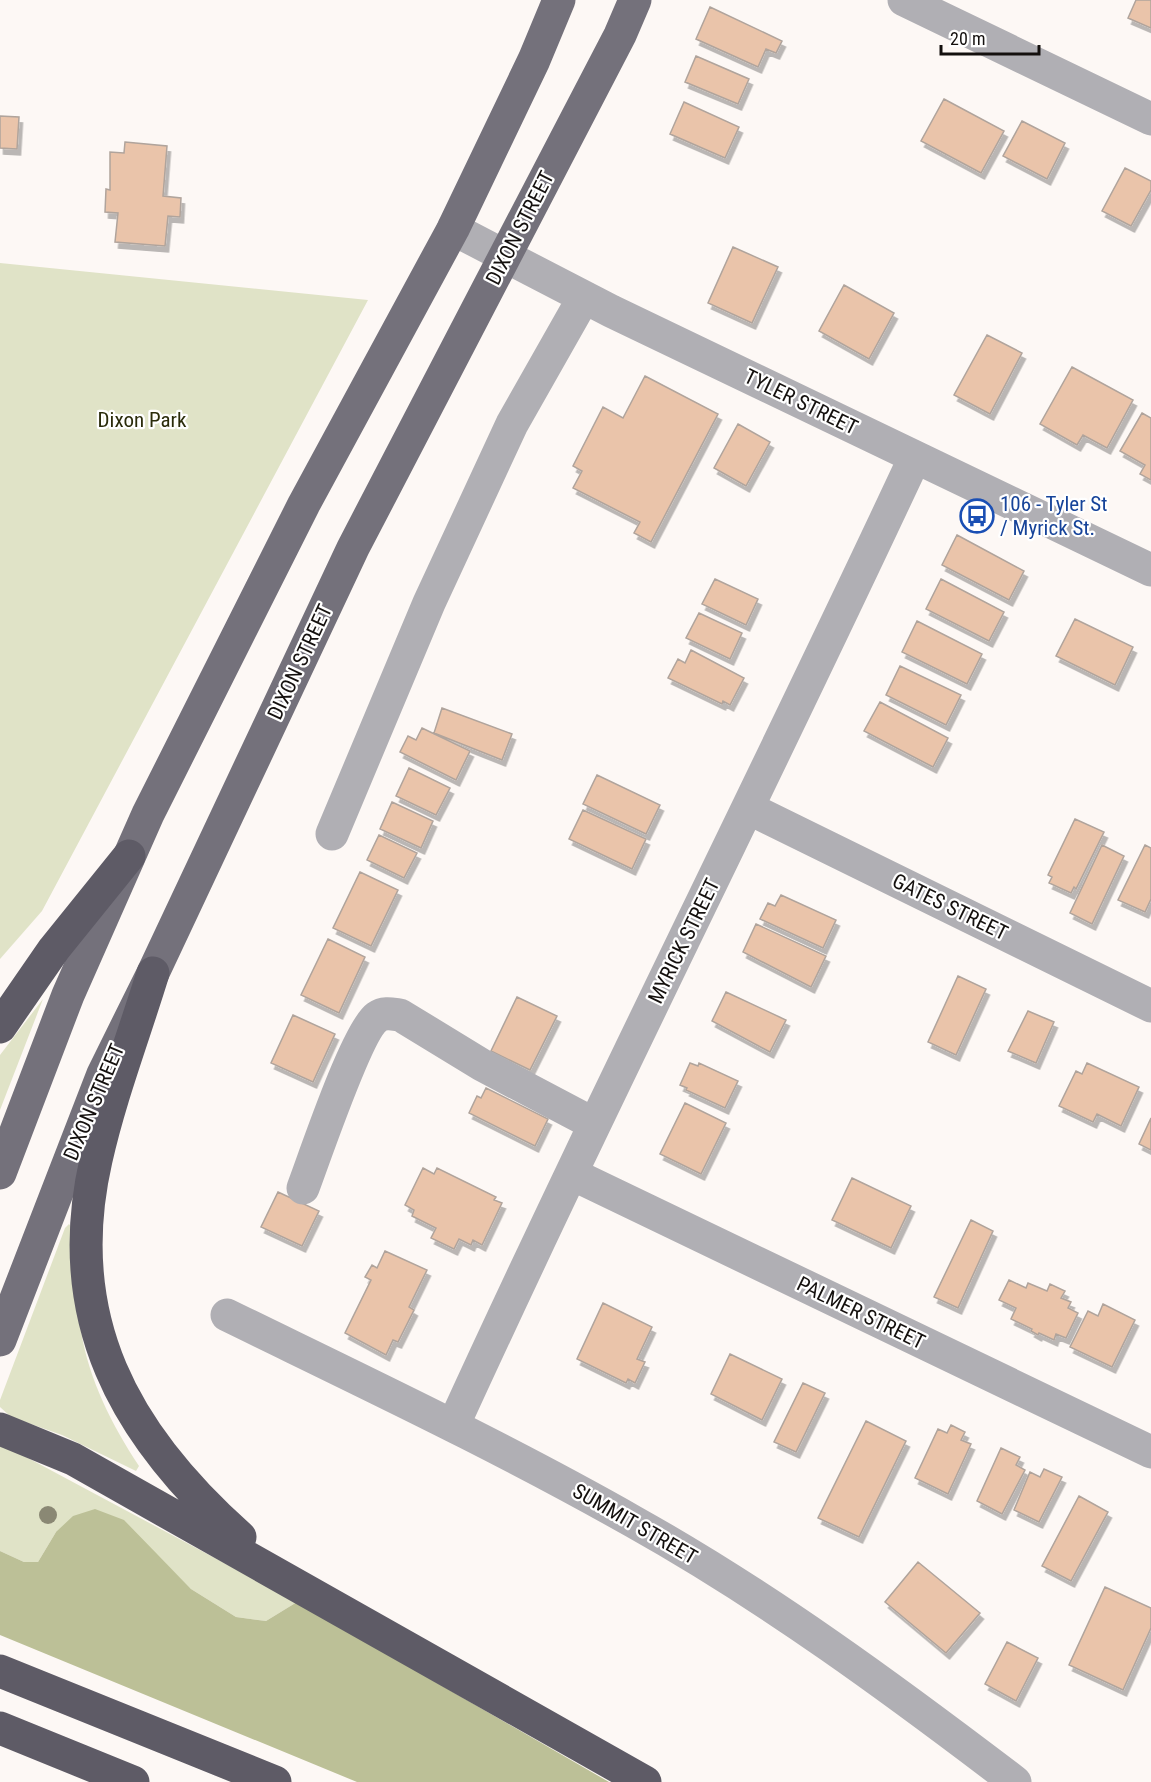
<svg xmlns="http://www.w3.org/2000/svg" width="1151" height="1782" font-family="'Roboto Condensed',sans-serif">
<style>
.green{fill:#e0e3c7}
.forest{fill:#bcc097}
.building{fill:#eac4aa;stroke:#b0a49c;stroke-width:1.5;filter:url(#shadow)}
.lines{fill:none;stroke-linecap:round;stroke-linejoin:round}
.minor{stroke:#b0afb4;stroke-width:33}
.major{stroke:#74717b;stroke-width:33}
.highway{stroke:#5e5b66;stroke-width:33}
.tree{fill:#8a8874}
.labels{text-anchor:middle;stroke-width:4.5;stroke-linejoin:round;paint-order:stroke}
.street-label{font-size:21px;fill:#14100e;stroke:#fff}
.park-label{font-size:21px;fill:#2b2c0b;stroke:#fff}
.transit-label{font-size:21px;fill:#164399;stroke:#fff;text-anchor:start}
</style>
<defs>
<filter id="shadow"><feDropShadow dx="3.5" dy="6" stdDeviation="0" flood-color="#0004"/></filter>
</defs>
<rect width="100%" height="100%" fill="#fdf8f5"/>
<path class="green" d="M0 263 368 300 42 911 0 959Z
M43 999 0 1110V1055Z
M69 1224 73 1229C75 1262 75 1298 81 1331 89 1380 112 1425 139 1466L136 1471 62 1435 11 1417 0 1407V1400L65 1228Z
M0 1443 297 1602 266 1621 236 1617 191 1589 162 1560 56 1532 38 1562H24L0 1551Z"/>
<path class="forest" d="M95 1509 124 1520 191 1589 236 1617 266 1621 297 1602 609 1782H357L0 1635V1551L24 1562H38L56 1532 73 1516Z"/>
<path class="building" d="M1136 0H1151V28L1128 18Z
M710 7 782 41 776 53 766 49 758 67 696 39Z
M696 56 749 79 738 104 685 82Z
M944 99 1004 131 981 173 921 141Z
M684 102 739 127 725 158 670 134Z
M0 116 19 117 17 149 0 148Z
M1022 121 1065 143 1047 179 1003 156Z
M125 142 167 146 163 196 181 198 180 217 168 216 165 246 115 242 118 213 105 212 106 189 110 190V152L124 153Z
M1125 168 1151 181V190L1131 226 1102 211Z
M733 247 778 267 752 323 708 303Z
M844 285 894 313 869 359 819 331Z
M987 335 1022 353 990 414 954 395Z
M1072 367 1133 400 1107 448 1083 435 1077 445 1040 424Z
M645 376 718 414 651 542 634 533 640 522 573 488 582 471 573 466 603 407 623 418Z
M1142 413 1151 418V480L1140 474 1145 465 1120 451Z
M738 424 770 442 746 486 714 468Z
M957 535 1024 571 1009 600 942 565Z
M715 579 758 599 746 625 702 604Z
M941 579 1004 612 989 641 926 609Z
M699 613 742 633 730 659 686 638Z
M1075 619 1133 647 1115 685 1056 656Z
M917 621 982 654 967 684 902 652Z
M691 650 744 678 730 705 723 701 722 704 668 678 678 659 685 663Z
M900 666 961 695 946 725 886 695Z
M880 702 948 738 933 767 864 731Z
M442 708 512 734 502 760 434 733Z
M422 728 470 751 456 780 400 752 408 736 416 740Z
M409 768 450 788 436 815 396 796Z
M597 775 660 805 646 834 583 804Z
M392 802 433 821 421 848 380 829Z
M583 810 646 839 632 869 569 839Z
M1075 819 1104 832 1076 889 1074 887 1071 893 1049 883 1052 877 1048 875Z
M379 835 417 853 404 878 367 860Z
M1102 845 1124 856 1092 924 1070 913Z
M1145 845 1151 848V899L1145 912 1118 900Z
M360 872 398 890 371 946 333 928Z
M781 895 836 920 823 948 760 919 768 903 775 906Z
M756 924 826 956 811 987 743 952Z
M328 939 365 957 339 1013 301 995Z
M958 976 986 989 956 1055 928 1042Z
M726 992 786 1020 770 1052 712 1021Z
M517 997 557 1016 530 1070 491 1051Z
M1028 1011 1054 1022 1036 1063 1008 1051Z
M293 1015 335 1034 313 1082 271 1063Z
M690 1063 698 1066 699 1063 738 1081 725 1108 686 1090 687 1088 680 1085Z
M1087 1063 1139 1087 1121 1126 1097 1114 1093 1122 1059 1106 1076 1071 1082 1074Z
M486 1088 548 1119 535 1146 469 1113 477 1096 481 1098Z
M685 1103 726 1123 701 1174 660 1154Z
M1151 1118V1150L1139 1144Z
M423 1168 434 1174 437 1168 496 1197 494 1200 502 1203 482 1245 473 1240 471 1245 459 1239 454 1249 431 1238 436 1228 412 1216 414 1210 405 1205Z
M852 1178 911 1206 891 1248 832 1220Z
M278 1192 319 1211 302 1246 261 1227Z
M971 1220 993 1231 958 1308 934 1297Z
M385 1251 427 1270 409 1307 414 1310 398 1342 393 1340 386 1355 345 1333 371 1280 365 1277 372 1265 377 1268Z
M1009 1280 1026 1288 1028 1283 1047 1291 1050 1284 1065 1291 1061 1298 1071 1302 1068 1308 1078 1313 1066 1338 1056 1334 1054 1340 1039 1333 1038 1335 1031 1331 1032 1329 1011 1319 1016 1308 999 1300Z
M603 1303 652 1327 637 1359 645 1362 635 1383 628 1379 626 1383 577 1359Z
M1103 1304 1135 1320 1112 1367 1070 1347 1088 1311 1098 1316Z
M730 1354 782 1379 762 1420 711 1394Z
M803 1383 825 1393 796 1452 774 1442Z
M866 1421 906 1441 859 1537 818 1518Z
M951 1425 965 1432 961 1440 971 1444 948 1494 915 1478 938 1429 947 1433Z
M1001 1448 1020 1457 1016 1465 1025 1470 1002 1514 977 1501Z
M1044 1469 1062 1477 1039 1522 1014 1510 1030 1472 1040 1477Z
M1079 1496 1108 1512 1071 1581 1042 1566Z
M918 1562 980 1613 946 1653 885 1602Z
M1105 1587 1151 1608V1628L1123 1690 1069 1665Z
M1007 1642 1038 1658 1016 1701 985 1684Z"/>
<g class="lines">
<path class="minor" d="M904 0 1151 119
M453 229 611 311 1151 570
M748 808 1151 1006
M332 834 429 603 512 424 584 297
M572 1174 1151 1452
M303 1188C314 1159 357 1031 377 1017 384 1012 392 1014 400 1015L482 1065 594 1124
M227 1315C364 1382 502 1447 634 1522 768 1597 893 1689 1015 1782
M453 1426C602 1100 764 781 915 457"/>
<path class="major" d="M0 1173 68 995 148 814 304 504 453 229 534 60 559 0
M0 1340 103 1074 153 973 353 548 620 35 635 0"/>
<path class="highway" d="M153 973C134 1035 110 1097 96 1160 60 1318 124 1434 240 1537
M0 1027 54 949 129 856
M0 1429 73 1459 645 1782
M0 1671 275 1782
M0 1728 133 1782"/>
</g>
<circle class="tree" cx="48" cy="1515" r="9"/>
<defs>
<symbol id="bus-ring" viewBox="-11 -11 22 22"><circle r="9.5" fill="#fff" stroke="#1a4fb4" stroke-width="1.5"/><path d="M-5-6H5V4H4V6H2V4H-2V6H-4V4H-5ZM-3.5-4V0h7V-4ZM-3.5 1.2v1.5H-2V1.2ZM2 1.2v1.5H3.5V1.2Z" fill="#1a4fb4"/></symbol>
</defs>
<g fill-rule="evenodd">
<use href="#bus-ring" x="958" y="497" width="38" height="38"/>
</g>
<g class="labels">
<g class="street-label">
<text transform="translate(520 228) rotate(-63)" y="7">DIXON STREET</text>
<text transform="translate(801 402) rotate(26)" y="7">TYLER STREET</text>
<text transform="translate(300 662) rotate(-65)" y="7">DIXON STREET</text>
<text transform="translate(950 907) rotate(26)" y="7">GATES STREET</text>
<text transform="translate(684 941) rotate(-64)" y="7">MYRICK STREET</text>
<text transform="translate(94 1102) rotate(-67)" y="7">DIXON STREET</text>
<text transform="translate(861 1313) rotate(26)" y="7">PALMER STREET</text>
<text transform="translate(635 1524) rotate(30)" y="7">SUMMIT STREET</text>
</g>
<g class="park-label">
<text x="142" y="427">Dixon Park</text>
</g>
<g class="transit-label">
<text x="1000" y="511">106 - Tyler St<tspan x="1000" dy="24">/ Myrick St.</tspan></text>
</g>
</g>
<path d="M941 45v9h98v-9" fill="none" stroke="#14100e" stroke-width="3"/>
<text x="950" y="45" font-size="18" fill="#14100e" stroke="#ffffff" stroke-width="4.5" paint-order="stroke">20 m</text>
</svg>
